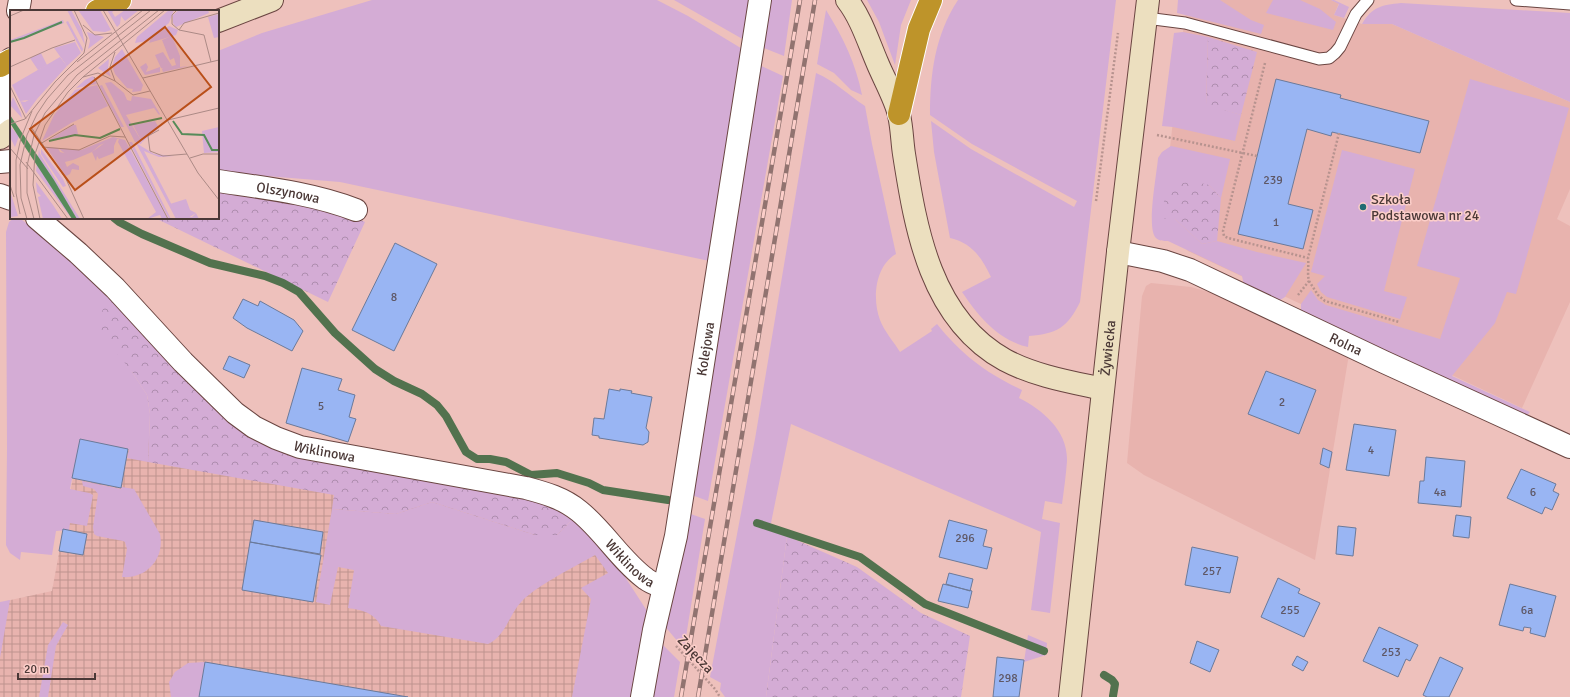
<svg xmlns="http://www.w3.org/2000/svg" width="1570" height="697" font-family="Signika,sans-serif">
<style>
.built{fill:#e8b3ae}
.industrial{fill:url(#industrial-grid)}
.grass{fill:#d4acd5}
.forest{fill:url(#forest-crowns)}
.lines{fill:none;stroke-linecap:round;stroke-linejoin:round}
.stream{stroke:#52724e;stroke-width:8}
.building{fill:#99b5f3;stroke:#6b7a9a}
.service-casing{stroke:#6a4541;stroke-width:13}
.minor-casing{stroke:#6a4541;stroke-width:24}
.secondary-casing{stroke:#6a4541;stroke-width:24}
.motorway-casing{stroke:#fff;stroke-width:24}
.path{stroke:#b7938f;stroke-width:2.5;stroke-dasharray:2 2;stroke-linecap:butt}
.service{stroke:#fff;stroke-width:11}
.minor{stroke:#fff;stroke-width:22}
.secondary{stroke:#ecdfbf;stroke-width:22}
.motorway{stroke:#be942a;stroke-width:22}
.rail-casing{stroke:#917370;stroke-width:4.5}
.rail{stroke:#fccec9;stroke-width:3;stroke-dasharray:9;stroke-linecap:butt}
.motorway-bridge-casing{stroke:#fff;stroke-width:24;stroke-linecap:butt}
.motorway-bridge{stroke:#be942a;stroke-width:22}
.poi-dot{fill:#206b73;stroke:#fccec9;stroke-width:1.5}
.labels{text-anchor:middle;stroke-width:3;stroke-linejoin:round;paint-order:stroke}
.number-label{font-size:12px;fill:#5e5765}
.street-label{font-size:14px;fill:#4a3836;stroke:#fccec9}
.poi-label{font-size:14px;fill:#4a3836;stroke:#fccec9;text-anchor:start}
.inset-river{fill:none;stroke:#568b59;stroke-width:2}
.inset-road{fill:none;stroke:#ac8a86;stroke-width:1}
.view{fill:#b94f19;fill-opacity:0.15;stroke:#b94f19;stroke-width:2}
.inset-edge{fill:none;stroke:#4a3836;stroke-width:2}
</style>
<defs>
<pattern id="industrial-grid" width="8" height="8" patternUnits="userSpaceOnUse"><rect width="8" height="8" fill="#e8b3ae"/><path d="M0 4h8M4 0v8" fill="none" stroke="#be938e"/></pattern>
<pattern id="forest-crowns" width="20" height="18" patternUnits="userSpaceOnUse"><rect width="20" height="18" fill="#d4acd5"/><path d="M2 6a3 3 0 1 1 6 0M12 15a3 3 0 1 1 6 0" fill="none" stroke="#ae8dae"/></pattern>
</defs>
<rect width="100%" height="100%" fill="#eec1bc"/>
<path class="built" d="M1188 0H1331L1339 3 1334 15 1362 24H1392L1570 102V189L1557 219 1570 226V302L1522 408 1188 251 1162 219 1183 32Z
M1151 283 1191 287 1233 299 1349 354 1315 560 1144 475 1127 463 1142 296 1146 286Z"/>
<path class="industrial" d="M246 433 582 531 644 619 630 697H0V638L6 601 52 591 80 439Z"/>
<path class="grass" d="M372 0H657L688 16 744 50 714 262 340 182 218 172V51L262 33Z
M674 0H753L746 41Z
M766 0H792L784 56 759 46Z
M867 0H911L901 25 895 65 879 22Z
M958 0H1116L1080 302C1068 327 1057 334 1029 336L1028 347C998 340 979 317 962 292L991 277C982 258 972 243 950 238L934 152 931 121 971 149 1074 207 1077 201 972 144 930 115C930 74 935 35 958 0Z
M1178 0H1220L1251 20 1264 25 1261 34 1177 13Z
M1273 0H1300L1320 9 1336 22 1333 30 1266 13Z
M1331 0H1334L1349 7 1344 18 1334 15 1339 4Z
M1401 3 1570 13V102L1392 24H1362C1372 7 1381 5 1401 3Z
M826 10C843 37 856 64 862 95L851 90 834 73 817 64Z
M1183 32 1208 37 1206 104 1241 115 1235 141 1173 127 1162 126 1174 33Z
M755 63 783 76 708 501 689 494Z
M816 73C835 81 848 95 865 106L872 144 896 254C875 266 872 299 880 320 884 331 894 342 900 352L932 331 931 329 937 324C962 355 986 373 1022 390L1019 398C1043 410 1068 431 1067 461 1066 475 1064 489 1062 504L1045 501 1042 519 1060 523 1050 613 1031 610 1041 532 791 424 770 528 787 536 766 697H725L720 690 721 683 710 677 755 439Z
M1470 79 1569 108 1516 294 1507 292 1495 323 1452 376 1530 412 1524 419 1301 313V304L1311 290 1318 300 1326 305 1440 339 1460 278 1417 266Z
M1171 146 1230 159 1221 198 1209 185 1175 219 1202 244 1217 241 1257 252 1306 263 1285 297 1277 302 1244 285 1242 276 1168 241C1164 241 1159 241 1156 238 1146 229 1157 173 1158 158L1162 152Z
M1342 150 1415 169 1384 291 1407 297 1400 319 1327 297 1321 292 1317 284 1325 276 1311 272Z
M14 218 22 220 60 249 110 293 132 372 147 395 150 414 148 462 127 458 129 450 128 449 80 439 70 489 89 493 93 495 87 526 70 523 69 530 56 531 52 555 21 552 20 560 10 553 6 545 7 448 6 232 9 222Z
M82 481 121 489 122 487 134 489 160 534C165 558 147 579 122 577L127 549 125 542 123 541 97 536 94 534 93 527 98 494 94 489 83 486Z
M432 502 535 535H557L574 518 609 552 647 611 635 697H572L591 599 581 588 608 573 595 555C573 568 539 584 522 601 509 614 506 636 488 644L381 626C373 612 362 610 348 608L354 570 338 567 330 605 316 602 332 509 396 514Z
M685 512 705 519 684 649 663 624Z
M10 600 0 658V602Z
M63 622 68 625 56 646 48 697H39L48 645Z
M1028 635 1047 643 1046 655 1024 662Z
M662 644 680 662 674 697H649Z
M205 662 199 697H171L169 682 175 672 188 663Z"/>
<path class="forest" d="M1208 37 1257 52 1241 115 1206 105Z
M1192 181 1209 185 1221 198 1217 241 1202 244 1175 219H1162C1165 192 1163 187 1192 181Z
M218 188 339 209 365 222 328 302 155 218H218Z
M109 295 248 430 548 504 574 518 557 535H535L432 502 396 514 332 509 334 495 148 462 150 414 147 395 132 372 102 335 100 316Z
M787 536 857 567 921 613 970 636 961 697H766Z"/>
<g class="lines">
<path class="stream" d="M114 218 119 222 142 234 210 263 265 276 283 283 299 292 335 333 375 369 394 381 422 394 437 405 446 416 466 452 477 459H490L506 462 531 475 557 473 589 483 603 490 668 500
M757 523 860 557 925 604 1044 651
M1104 675 1112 680 1115 684 1113 696"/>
</g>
<path class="building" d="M1276 79 1341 95 1340 98 1429 121 1420 153 1332 132 1331 136 1307 129 1288 204 1313 210 1303 249 1238 234Z
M395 243 437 264 394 351 352 330Z
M243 299 258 306 260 301 294 320 303 331 292 351 247 328 233 318Z
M229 356 250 365 244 378 223 369Z
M302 368 342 379 338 390 355 395 349 417 356 419 348 442 286 423Z
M1266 371 1316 390 1299 434 1248 414Z
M609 389 620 391V389L632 391 631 393 652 397 646 428 649 432 648 442 643 445 599 438V436L592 435 594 418 604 419Z
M1354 424 1396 430 1389 476 1346 470Z
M80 439 128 449 121 488 72 478Z
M1323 448 1332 452 1329 468 1320 464Z
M1426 457 1465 461 1461 507 1418 503 1420 481H1424Z
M1521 469 1556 484 1553 491 1559 494 1552 510 1545 507 1542 514 1507 498Z
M1456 515 1471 517 1469 538 1453 536Z
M254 520 323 532 320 554 250 542Z
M949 520 987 530 983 546 992 548 987 569 939 557Z
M1338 526 1356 528 1353 556 1336 554Z
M63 529 87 534 83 555 59 551Z
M250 542 321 555 313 602 242 590Z
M1192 547 1238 557 1230 593 1185 585Z
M949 573 973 579 970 591 946 584Z
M1278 578 1300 589 1298 593 1320 603 1304 637 1261 617Z
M943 584 972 591 968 608 938 601Z
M1510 584 1556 596 1545 637 1530 633 1531 628 1524 627 1523 631 1499 625Z
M1379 627 1418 645 1410 661 1406 659 1398 677 1363 661Z
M1197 641 1219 650 1210 672 1190 663Z
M1297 656 1308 662 1303 671 1292 665Z
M997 657 1024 660 1019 697H993Z
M1440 657 1463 668 1449 697H1427L1423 695Z
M205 662 408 697H199Z"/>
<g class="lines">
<defs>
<path id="service" d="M1516 0 1570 4
M1146 18 1185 23 1319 59 1329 58 1335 53 1340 47 1356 14 1368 0"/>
<g id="minor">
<path d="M18 11 20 0"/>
<path d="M0 132 11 59"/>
<path d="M0 162 11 161"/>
<path id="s1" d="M218 181C265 188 312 193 356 210"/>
<path d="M0 195 11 199"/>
<path id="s2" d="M37 218 78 253 115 288 183 362 235 413 254 427 276 438 300 447 526 488C545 493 563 498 579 511 604 531 621 561 646 579 651 583 658 585 663 587"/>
<path id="s3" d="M1118 252 1163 261 1190 270 1384 362 1570 447"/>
<path id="s4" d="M642 697 654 630 676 536 760 0"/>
</g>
<g id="secondary">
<path d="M847 0C861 18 868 41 877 62 883 77 896 100 899 115 902 128 902 141 904 154 916 231 931 319 1005 360 1035 376 1071 382 1103 389"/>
<path d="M218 21 272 0"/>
<path d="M0 138 11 130"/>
<path id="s5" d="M1070 697 1118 252 1148 0"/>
</g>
<path id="motorway" d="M97 11 120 0
M899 114 919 29 931 0"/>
</defs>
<use href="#service" class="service-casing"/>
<use href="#minor" class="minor-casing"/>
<use href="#secondary" class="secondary-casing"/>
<use href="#motorway" class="motorway-casing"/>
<path class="path" d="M1265 63 1223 231 1224 236 1228 238 1308 258 1339 133
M1157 135 1257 156
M1096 201 1118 33
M1309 281 1318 295 1325 301 1399 322
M1298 295 1309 281C1307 273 1309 266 1308 258
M676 646 715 689 720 697"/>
<use href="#service" class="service"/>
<use href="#minor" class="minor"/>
<use href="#secondary" class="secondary"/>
<use href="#motorway" class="motorway"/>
<defs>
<path id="rail" d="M681 697 800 0
M698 697 815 0"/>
</defs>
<use href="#rail" class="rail-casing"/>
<use href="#rail" class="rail"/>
<defs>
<path id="motorway-bridge" d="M0 66 11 60"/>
</defs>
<use href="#motorway-bridge" class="motorway-bridge-casing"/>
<use href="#motorway-bridge" class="motorway-bridge"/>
</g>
<circle class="poi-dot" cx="1363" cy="207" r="4"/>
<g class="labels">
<g class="number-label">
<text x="1273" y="184">239</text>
<text x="1276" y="226">1</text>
<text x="394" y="301">8</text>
<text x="1282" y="406">2</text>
<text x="321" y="410">5</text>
<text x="1371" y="454">4</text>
<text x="1440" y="496">4a</text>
<text x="1533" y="496">6</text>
<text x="965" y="542">296</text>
<text x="1212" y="575">257</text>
<text x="1290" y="614">255</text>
<text x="1527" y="614">6a</text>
<text x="1391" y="656">253</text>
<text x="1008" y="682">298</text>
</g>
<g class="street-label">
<text dy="5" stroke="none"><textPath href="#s1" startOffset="71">Olszynowa</textPath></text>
<text dy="5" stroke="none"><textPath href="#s3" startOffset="247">Rolna</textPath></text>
<text dy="5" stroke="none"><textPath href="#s5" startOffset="351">Żywiecka</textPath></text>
<text dy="5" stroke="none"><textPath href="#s4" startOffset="354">Kolejowa</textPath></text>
<text dy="5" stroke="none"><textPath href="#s2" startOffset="377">Wiklinowa</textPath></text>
<text dy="5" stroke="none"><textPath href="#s2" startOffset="713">Wiklinowa</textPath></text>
<text transform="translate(696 654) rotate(47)" y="5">Zajęcza</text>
</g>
<g class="poi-label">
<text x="1371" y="204">Szkoła<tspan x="1371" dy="16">Podstawowa nr 24</tspan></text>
</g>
</g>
<g transform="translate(10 10)">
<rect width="209" height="209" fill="#eec1bc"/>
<path d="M57 0H61L72 20 75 35ZM68 0H90L101 20 95 22 83 21ZM97 0H105L102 2 105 7 115 0H129L115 11 111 6 110 14 107 17ZM159 0H164L159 13 137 31 125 33 127 27ZM169 0H198L199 3 166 17 163 13V5ZM209 4V27L204 28 198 7ZM53 10 54 13 0 33V30ZM58 11 73 39 72 42 56 12ZM159 16 168 20 166 25 139 33 141 28ZM77 22 94 27 78 39 80 31ZM162 26 170 46V57L179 56 153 62 152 59 166 55 164 48 160 50 152 30ZM65 32 71 43 57 56 44 38ZM112 39 133 75 131 81 122 82 123 79 117 78 105 64 102 56 105 47ZM153 42 162 56 154 59 151 58 145 45ZM31 43 37 55 28 60 20 48ZM99 49 98 59 101 67 88 58ZM136 53 138 57 136 62 150 57V62L135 65 130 57ZM83 66 87 74 66 78 75 70ZM101 72 114 83 117 90 121 91 122 86 141 89 150 104 149 105 144 98 116 105 132 132 131 134 125 132 95 73ZM87 75 98 96 61 113 32 131 44 105 65 80ZM92 75 114 117H111L89 76ZM3 87 11 103 12 108 0 95ZM24 87 27 89 16 104 10 91 15 92ZM0 116 9 126 5 137 0 127ZM209 117V142L194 143 192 121ZM103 127 115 130 158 209H152L150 205 137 209 146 202 108 132 109 129H107L104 136V143L89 149 87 146 86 151 82 142ZM119 132H122L161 209H159ZM126 133 144 144 164 146 149 147 134 141 168 207H182L186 203 189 209H166ZM36 137 48 138 50 142 58 144 63 150 55 152 57 157 63 153 69 156V160L62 159 60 164 56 166ZM29 139 30 144 70 209H67L28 147ZM31 139 53 169 56 176 53 177 31 144ZM27 153 52 191 62 209 26 161ZM26 172 43 195 52 209H33L28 187 31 186 27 182ZM0 181 8 206 1 207H0Z" fill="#d4acd5"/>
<path d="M50 47 57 56 27 89 10 91 2 75ZM145 111 149 118 132 132 123 115ZM63 115H66L68 124 39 130ZM103 127 101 131 90 135 82 142 63 150 48 138 71 140ZM176 189 180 200 186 203 178 208 168 207 160 194Z" fill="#d4acd5"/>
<path d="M0 105 44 170 67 209H62L15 137 0 113Z" fill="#568b59"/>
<path class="inset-river" d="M0 32 14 28 52 12M163 111 172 124 194 125 202 140H209M119 115 152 108M39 131 65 125 90 128 110 119"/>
<path class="inset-road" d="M93 0 188 163 209 190M167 0 162 5V14L169 20 194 25 201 52M0 6 14 0M73 15 85 25 102 23M169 20 174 13 209 3M67 52 133 0M0 57 42 38 65 30M73 67 155 0M84 67 158 209M133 68 209 50M105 71 100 57 105 42M0 76 16 109M158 110 209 98M0 114 15 109 45 72 74 43 77 28 64 0M21 117 56 169 74 209M149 120 138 126 140 141 153 146 177 144M30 134 64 114M32 137 69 140 100 126 115 127M0 138 18 159M180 148 193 144H209M16 152 58 209M0 175 4 187M10 204 6 183V150L11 128 22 101M17 209 11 188 10 155 17 125 27 104 37 89 58 65 141 0M24 209 17 183V156L24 125 35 103 67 65 149 0M30 209 23 175 25 144 35 115 58 82 73 67 88 63 105 71 123 85 140 81"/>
<path class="view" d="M155 17 201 77 65 180 20 119Z"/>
<rect width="209" height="209" class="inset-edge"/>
</g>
<path d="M18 673v6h77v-6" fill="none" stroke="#4a3836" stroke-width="2"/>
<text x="24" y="673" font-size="12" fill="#4a3836" stroke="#fccec9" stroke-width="3" paint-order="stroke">20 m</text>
</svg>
